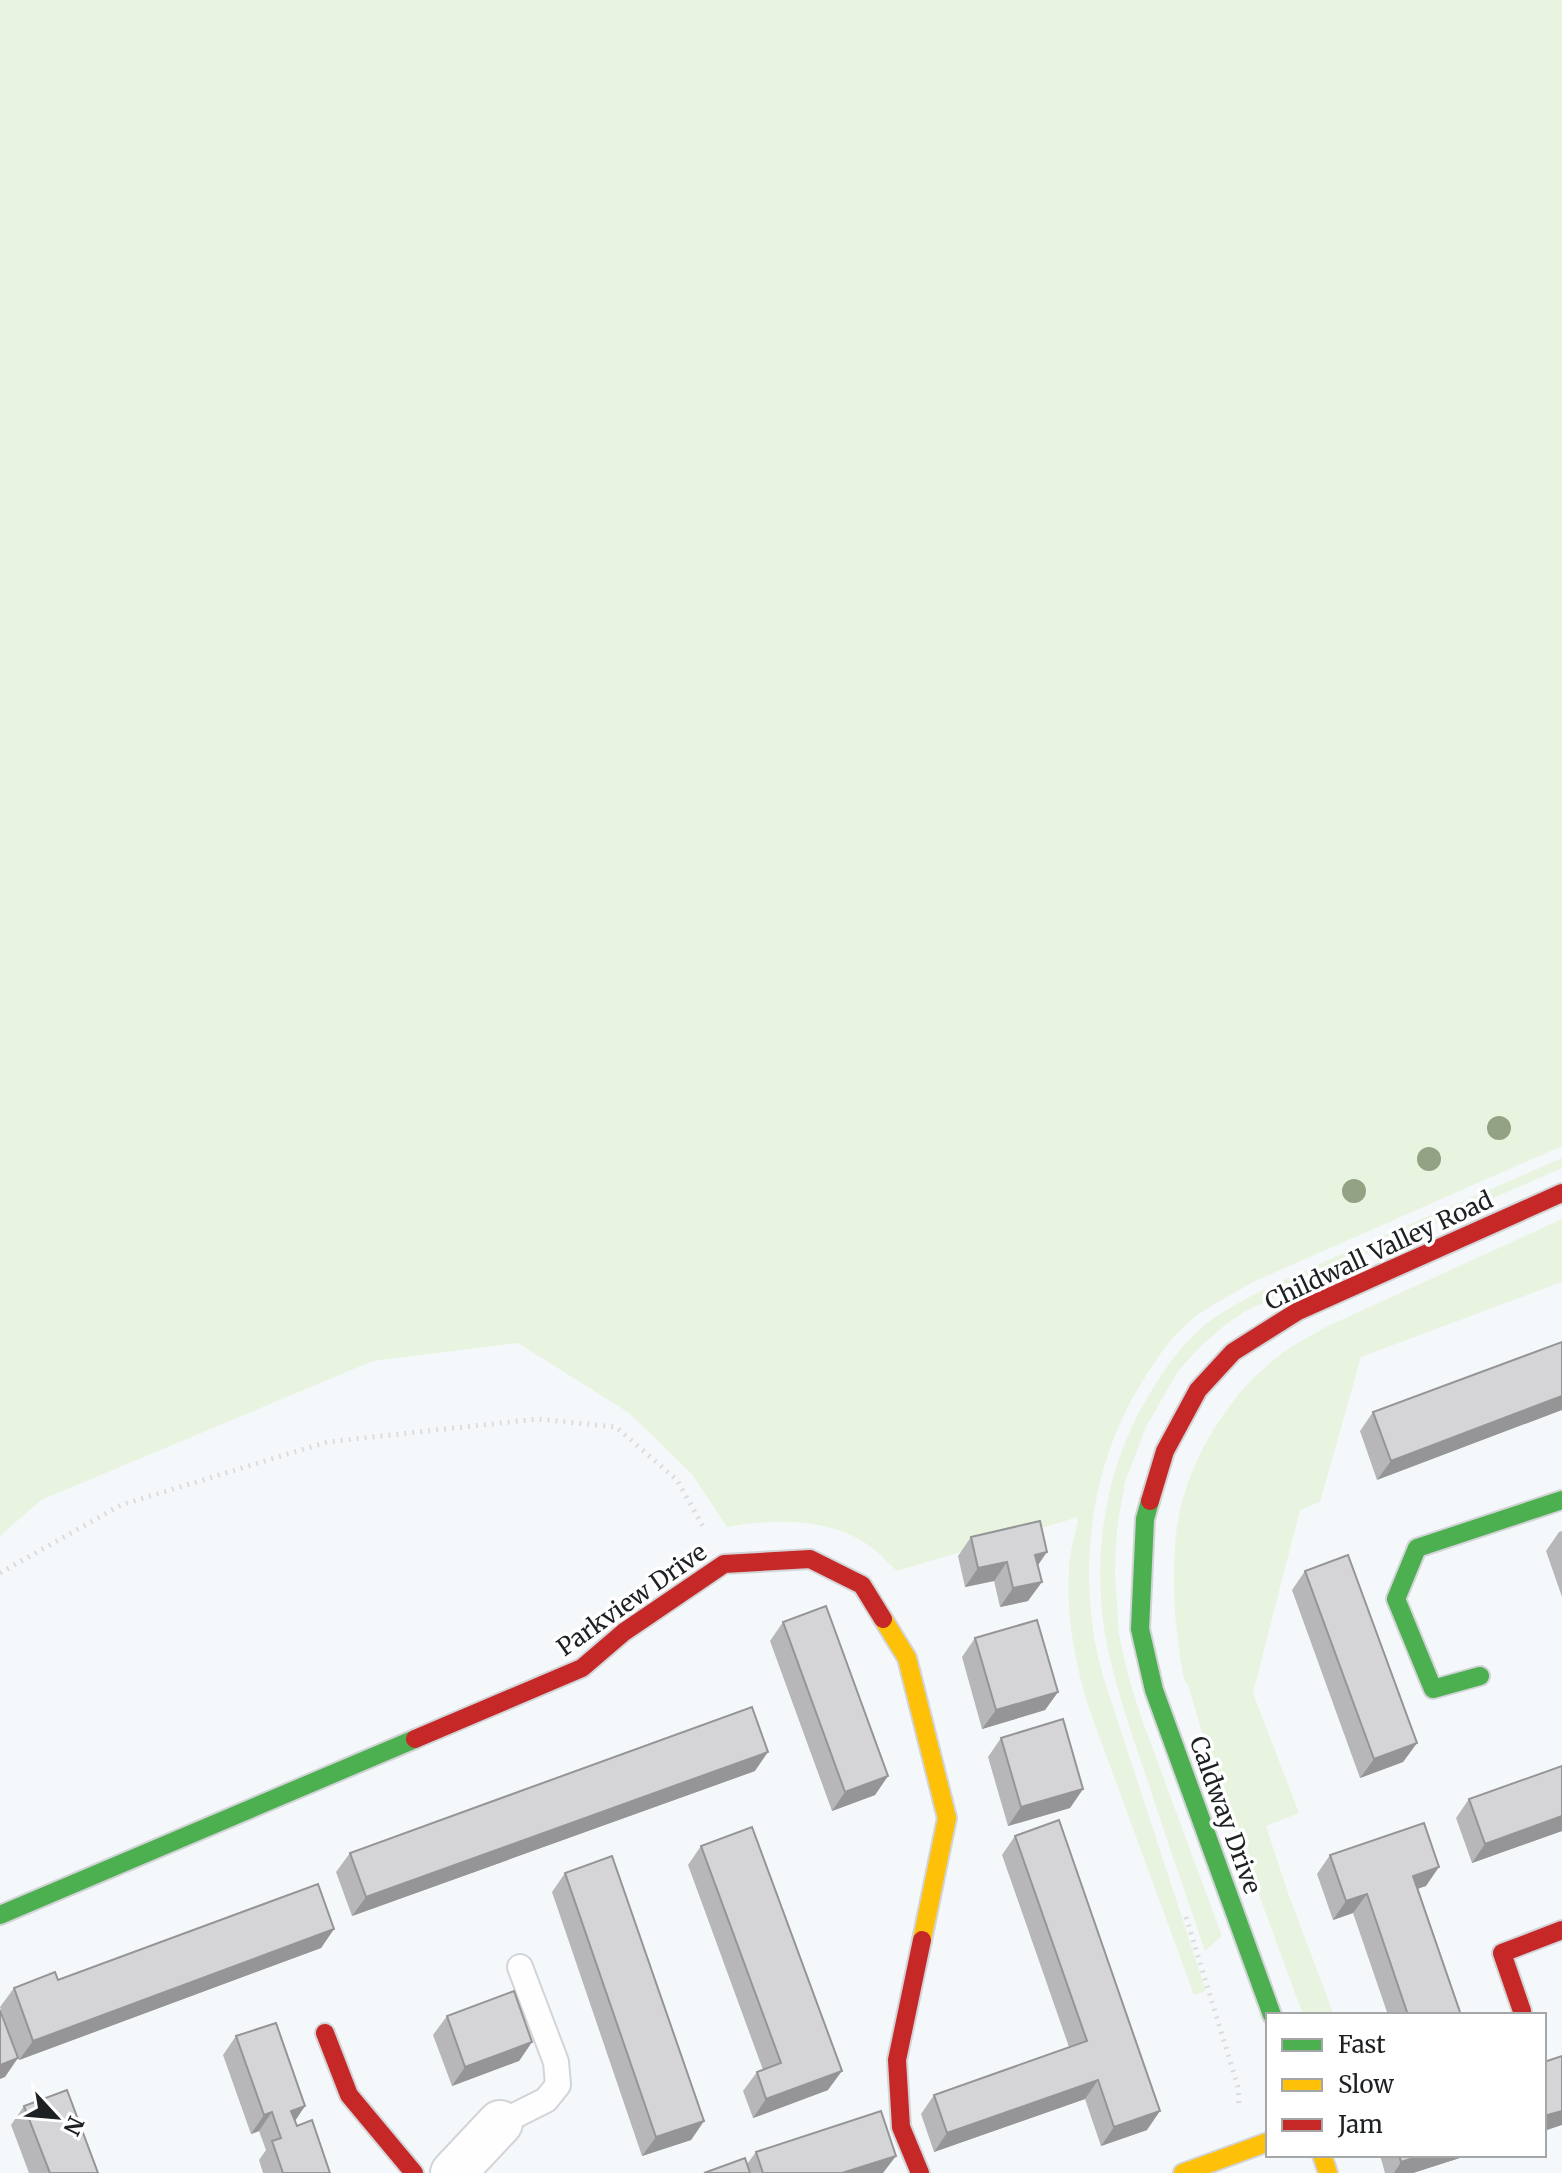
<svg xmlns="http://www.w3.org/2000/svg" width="1562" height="2173" font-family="Merriweather,serif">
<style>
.green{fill:#e8f4e0}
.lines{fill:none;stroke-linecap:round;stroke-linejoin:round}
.lane-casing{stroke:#d2d4d7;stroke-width:28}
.street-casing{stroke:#d2d4d7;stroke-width:48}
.fast-casing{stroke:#d2d4d7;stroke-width:22}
.slow-casing{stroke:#d2d4d7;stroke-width:22}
.jam-casing{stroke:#d2d4d7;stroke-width:22}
.path{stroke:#dcdcdd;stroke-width:5;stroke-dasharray:2 6;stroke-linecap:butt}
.lane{stroke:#fefefe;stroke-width:24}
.street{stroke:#fefefe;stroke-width:44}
.fast{stroke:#4caf50;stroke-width:18}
.slow{stroke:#ffc107;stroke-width:18}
.jam{stroke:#c62828;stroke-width:18}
.tree{fill:#93a282}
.wall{fill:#b7b6b9}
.shaded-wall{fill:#959496}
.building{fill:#d5d4d7;stroke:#959496;stroke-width:2}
.labels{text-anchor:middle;stroke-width:7;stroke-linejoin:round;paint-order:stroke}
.street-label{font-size:24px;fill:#1e2124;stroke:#fff}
</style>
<rect width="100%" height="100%" fill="#f5f8fb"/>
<path class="green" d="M0 0H1562V1146L1253 1282C1233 1294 1210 1305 1191 1320 1171 1336 1155 1361 1142 1382 1097 1454 1081 1544 1093 1629 1095 1645 1099 1661 1103 1676L1206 1991 1194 1995 1087 1703C1074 1657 1066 1614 1069 1567 1070 1550 1076 1533 1078 1517L897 1571C887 1562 879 1552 868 1545 829 1517 771 1519 727 1527L691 1473 629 1413 518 1343 373 1361 41 1500 0 1536Z
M1562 1158V1168L1369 1253 1244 1312 1224 1326 1202 1345 1178 1371 1146 1427 1125 1482 1117 1529 1115 1572 1119 1635 1128 1675 1140 1714 1222 1936 1205 1951C1186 1896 1167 1840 1149 1785 1132 1735 1114 1685 1105 1634 1092 1555 1105 1469 1146 1400 1166 1366 1187 1335 1220 1314 1261 1288 1307 1270 1351 1250 1421 1219 1492 1189 1562 1158Z
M1562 1219V1282L1361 1357 1320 1502 1300 1510 1253 1693 1299 1813 1266 1826 1288 1893 1334 2015H1303L1213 1769 1188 1685 1184 1680C1175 1632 1171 1583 1176 1535 1182 1471 1225 1397 1276 1358 1292 1345 1310 1336 1328 1326Z"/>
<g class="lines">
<defs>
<path id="lane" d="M500 2123 546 2100 558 2085 556 2062 520 1967"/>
<path id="street" d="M453 2173 500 2123"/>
<path id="fast" d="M1150 1501 1145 1519 1140 1629 1154 1690 1272 2015
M1480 1676 1433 1689 1396 1599 1417 1548 1562 1500
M0 1915 415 1739"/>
<path id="slow" d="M883 1619 907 1658 947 1818 922 1940
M1322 2155 1328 2173
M1183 2173 1268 2142"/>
<path id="jam" d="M1150 1501 1165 1451 1198 1390 1233 1352 1298 1311 1562 1193
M415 1739 582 1668 624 1632 724 1564 810 1559 862 1585 883 1619
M1522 2011 1502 1953 1562 1930
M325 2033 349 2095 414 2173
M920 2173 901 2127 897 2060 922 1940"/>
</defs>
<use href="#lane" class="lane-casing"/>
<use href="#street" class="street-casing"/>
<use href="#fast" class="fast-casing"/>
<use href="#slow" class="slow-casing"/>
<use href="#jam" class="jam-casing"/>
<path class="path" d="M0 1573 121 1505 327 1442 537 1419 616 1427 677 1480 704 1528
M1186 1917 1238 2087 1239 2107"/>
<use href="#lane" class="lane"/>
<use href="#street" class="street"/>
<use href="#fast" class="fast"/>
<use href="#slow" class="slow"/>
<use href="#jam" class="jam"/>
</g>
<g class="tree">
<circle cx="1499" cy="1128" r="12"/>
<circle cx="1429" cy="1159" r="12"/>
<circle cx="1354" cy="1191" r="12"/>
</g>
<path class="wall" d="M1562 1342 1377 1480 1360 1431 1373 1412Z
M1562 1531V1597L1546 1551 1559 1532Z
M971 1537 1038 1565 1028 1601 1000 1607 994 1581 965 1587 958 1556Z
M1305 1571 1417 1743 1403 1762 1360 1778 1292 1590Z
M783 1622 888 1776 875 1795 832 1811 770 1641Z
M975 1638 1058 1692 1045 1710 982 1729 962 1657Z
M1001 1738 1083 1789 1070 1808 1008 1826 988 1757Z
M1562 1766V1831L1472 1863 1456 1818 1469 1799Z
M755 1771 352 1916 336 1872 350 1853Z
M1015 1836 1147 2130 1101 2146 1085 2099 934 2152 921 2114 934 2095 1069 2047 1002 1855Z
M701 1846 828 2090 753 2118 743 2091 757 2072 763 2070 688 1865Z
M1330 1855 1426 1886 1418 1888 1461 2015H1388L1353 1913 1333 1920 1317 1874Z
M565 1873 704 2121 691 2140 642 2156 552 1892Z
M334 1929 321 1948 19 2060 0 2007 14 1988Z
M447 2016 532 2042 519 2061 452 2086 433 2035Z
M236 2036 305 2106 295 2121 297 2126 330 2173H263L259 2160 266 2150 259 2131 251 2134 223 2055Z
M24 2106 98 2173H29L11 2125Z
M756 2152 883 2173H704L747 2164Z
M1380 2155H1469L1413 2173H1385Z"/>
<path class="shaded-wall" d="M1562 1396V1410L1377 1480 1391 1461Z
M1047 1552 1034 1571 1035 1555Z
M1007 1562 994 1581 965 1587 978 1568Z
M1042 1582 1028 1601 1000 1607 1013 1588Z
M1058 1692 1045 1710 982 1729 996 1710Z
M1417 1743 1403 1762 1360 1778 1374 1759Z
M768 1752 755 1771 352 1916 366 1897Z
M888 1776 875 1795 832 1811 845 1792Z
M1083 1789 1070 1808 1008 1826 1021 1807Z
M1562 1816V1831L1472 1863 1485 1844Z
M1439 1867 1426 1886 1400 1895 1413 1876Z
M1367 1894 1353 1913 1333 1920 1346 1901Z
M334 1929 321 1948 19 2060 33 2041Z
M532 2042 519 2061 452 2086 465 2067Z
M18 2058 5 2077 0 2079V2065Z
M842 2071 828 2090 753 2118 766 2099Z
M1098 2080 1085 2099 934 2152 947 2133Z
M305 2106 292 2125 291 2111Z
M1160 2111 1147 2130 1101 2146 1114 2127Z
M1562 2111V2125L1544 2131V2116Z
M272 2112 259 2131 251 2134 264 2115Z
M704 2121 691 2140 642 2156 656 2137Z
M1423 2155H1469L1413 2173H1394L1401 2162Z
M896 2156 883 2173H842Z"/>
<path class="building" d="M1562 1342V1396L1391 1461 1373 1412Z
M1040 1521 1047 1552 1035 1555 1042 1582 1013 1588 1007 1562 978 1568 971 1537Z
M1348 1555 1417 1743 1374 1759 1305 1571Z
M826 1606 888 1776 845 1792 783 1622Z
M1037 1620 1058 1692 996 1710 975 1638Z
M752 1707 768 1752 366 1897 350 1853Z
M1063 1719 1083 1789 1021 1807 1001 1738Z
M1562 1766V1816L1485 1844 1469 1799Z
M1059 1820 1160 2111 1114 2127 1098 2080 947 2133 934 2095 1087 2041 1015 1836Z
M1424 1823 1439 1867 1413 1876 1461 2015H1408L1367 1894 1346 1901 1330 1855Z
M752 1827 842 2071 766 2099 757 2072 781 2063 701 1846Z
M612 1856 704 2121 656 2137 565 1873Z
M318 1884 334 1929 33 2041 14 1988 55 1972 58 1980Z
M514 1991 532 2042 465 2067 447 2016Z
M0 2010 18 2058 0 2065Z
M276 2023 305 2106 291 2111 297 2126 312 2120 330 2173H283L272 2141 281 2138 272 2112 264 2115 236 2036Z
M1562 2056V2111L1544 2116V2062Z
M67 2090 98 2173H50L24 2106Z
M881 2111 896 2156 842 2173H763L756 2152Z
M1399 2155H1423L1401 2162Z
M745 2158 750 2173H704Z"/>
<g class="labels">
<g class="street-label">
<text transform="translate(1379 1251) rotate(-25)" y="8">Childwall Valley Road</text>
<text transform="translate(632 1600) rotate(-35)" y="8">Parkview Drive</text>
<text transform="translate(1225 1815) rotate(70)" y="8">Caldway Drive</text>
</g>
</g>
<rect x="1266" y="2013" width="280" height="144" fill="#ffffff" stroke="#a5a6a7" stroke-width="2"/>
<rect x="1282" y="2039" width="40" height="12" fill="#4caf50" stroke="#a5a6a7" stroke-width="2"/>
<text x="1338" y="2053" font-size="24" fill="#1e2124">Fast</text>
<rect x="1282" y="2079" width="40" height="12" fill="#ffc107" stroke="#a5a6a7" stroke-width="2"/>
<text x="1338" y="2093" font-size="24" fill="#1e2124">Slow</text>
<rect x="1282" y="2119" width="40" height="12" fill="#c62828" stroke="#a5a6a7" stroke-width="2"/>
<text x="1338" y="2133" font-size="24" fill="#1e2124">Jam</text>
<g transform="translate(56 2117) rotate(116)" stroke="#ffffff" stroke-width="6" paint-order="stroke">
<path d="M0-6L14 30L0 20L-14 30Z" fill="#1e2124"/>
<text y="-12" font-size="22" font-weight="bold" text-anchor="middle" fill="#1e2124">N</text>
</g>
</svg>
